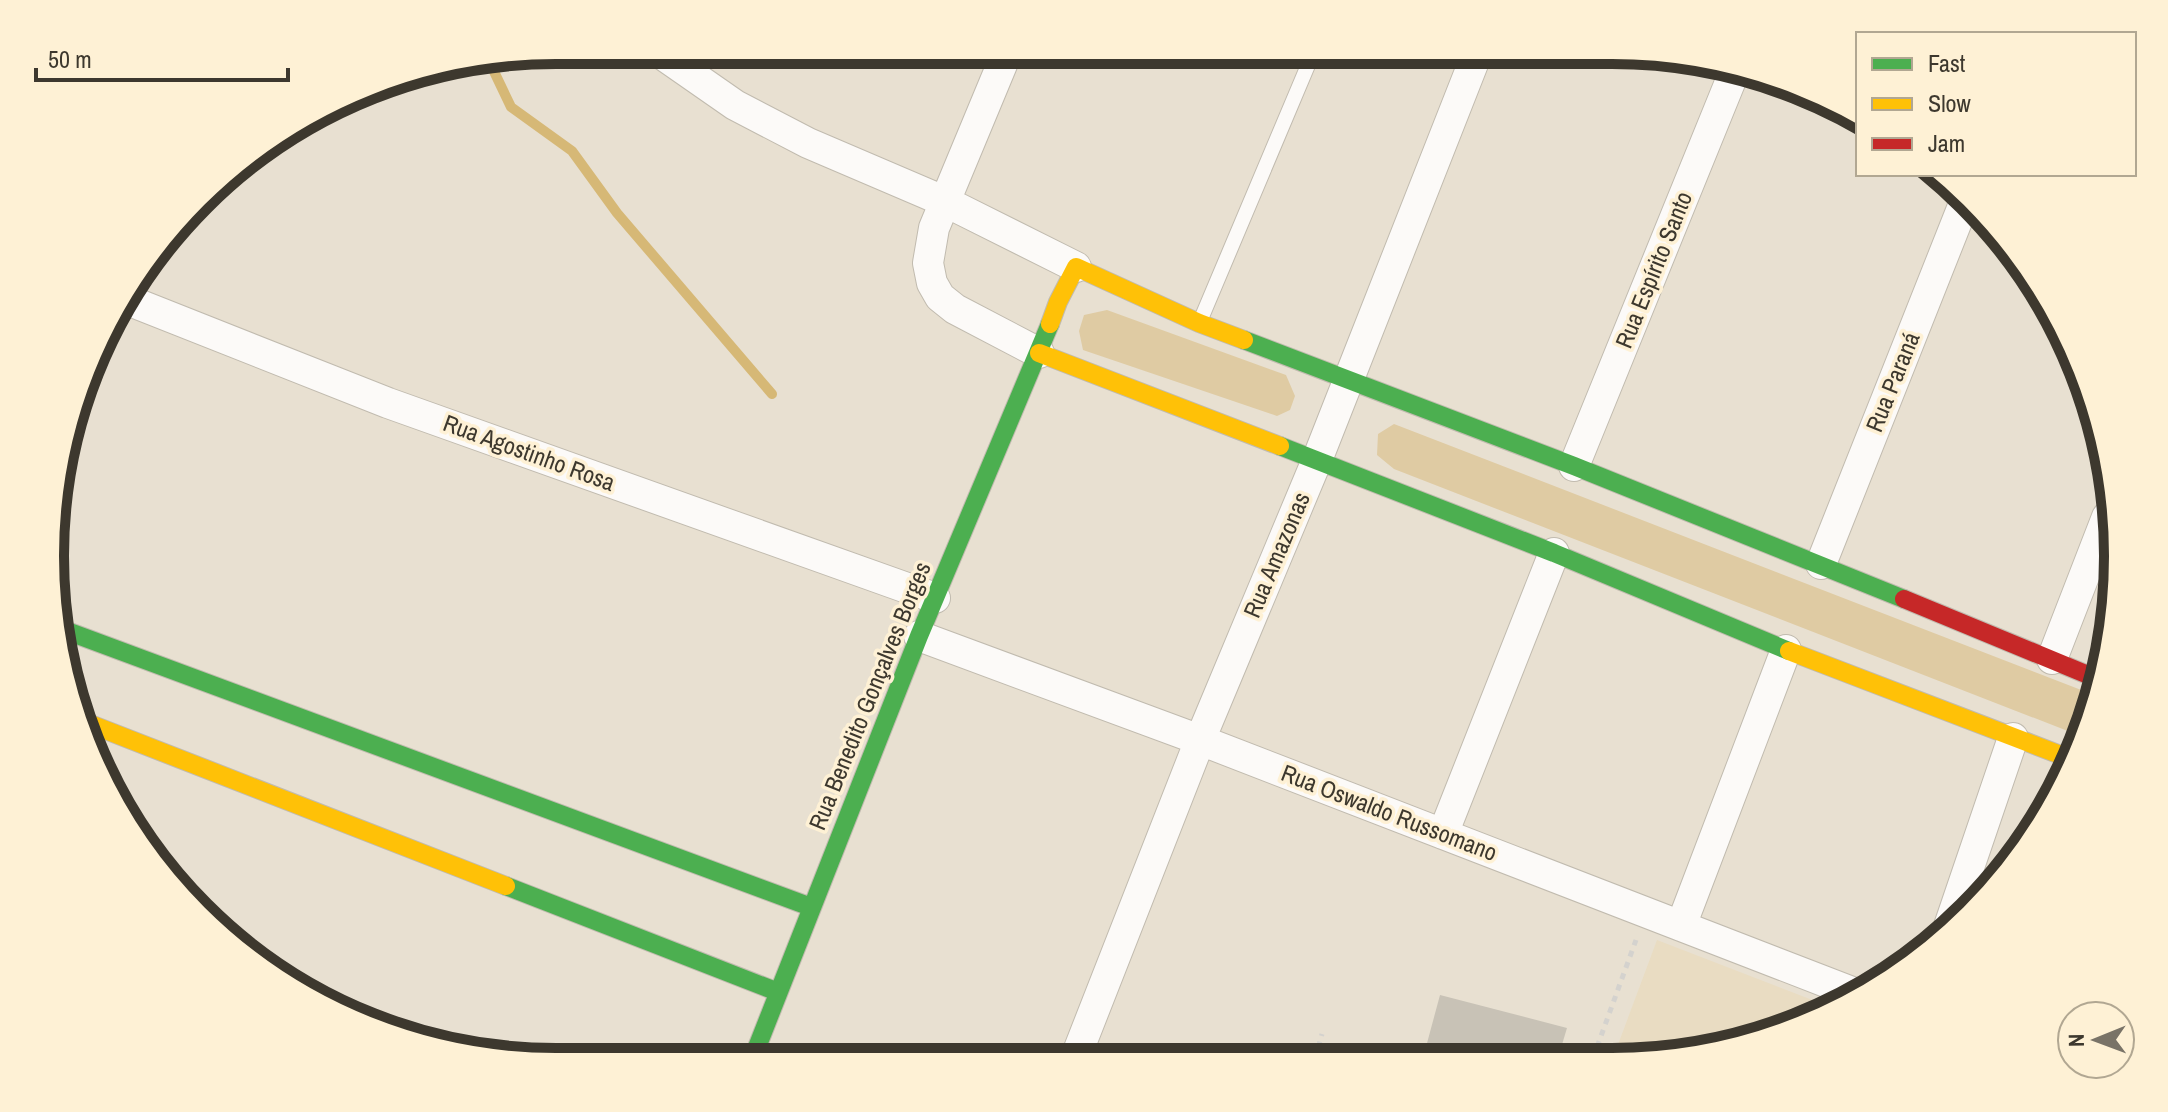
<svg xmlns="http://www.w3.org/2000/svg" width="2168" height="1112" font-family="'Archivo Narrow',sans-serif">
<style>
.built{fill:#e9dcc2}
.green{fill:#dfcba3}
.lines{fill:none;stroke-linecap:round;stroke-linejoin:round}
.stream{stroke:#d6b876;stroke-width:10}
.building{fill:#c8c2b6}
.lane-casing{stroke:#c1bbaf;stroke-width:16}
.street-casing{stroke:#c1bbaf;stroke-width:32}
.fast-casing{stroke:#c1bbaf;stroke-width:20}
.slow-casing{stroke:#c1bbaf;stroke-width:20}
.jam-casing{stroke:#c1bbaf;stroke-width:20}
.path{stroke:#d4d2ce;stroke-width:5;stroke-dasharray:6 6;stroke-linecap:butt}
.lane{stroke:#fcfaf8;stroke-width:14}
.street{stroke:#fcfaf8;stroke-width:30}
.fast{stroke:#4caf50;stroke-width:18}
.slow{stroke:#ffc107;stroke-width:18}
.jam{stroke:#c62828;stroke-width:18}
.labels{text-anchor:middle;stroke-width:7;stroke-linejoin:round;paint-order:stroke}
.street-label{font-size:24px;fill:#3d382e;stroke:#fef1d5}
.rim{fill:none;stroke:#3d382e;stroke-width:10}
</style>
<rect width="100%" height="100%" fill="#e8e0d1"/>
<path class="built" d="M1657 940 1833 1008 1805 1024 1679 1058H1613Z"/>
<path class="green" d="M1107 310 1286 375 1295 396 1290 410 1277 416 1083 350 1079 331 1084 315Z
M1394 424 2089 693 2078 735 1394 469 1377 455 1378 434Z"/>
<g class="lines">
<path class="stream" d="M489 61 511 107 572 151 617 213 772 394"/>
</g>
<path class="building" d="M1440 995 1567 1028 1558 1058H1423Z"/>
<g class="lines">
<defs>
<path id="lane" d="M1201 319 1314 51"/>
<path id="street" d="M656 50 735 105 808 143 946 202 1076 267
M1008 50 934 228 928 263 932 283 940 297 955 309 1039 353
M125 299 388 403 935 598
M1574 466 1733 75
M1821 564 1965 201
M919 636 1200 740 1857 994
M2052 659 2107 517
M1443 834 1554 553
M1681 926 1786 650
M1947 932 2013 738
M1075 1059 1200 740 1317 460 1478 51"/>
<path id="fast" d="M1244 340 1574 466 1904 599
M1280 446 1554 553 1789 651
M56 627 811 907
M506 886 778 992
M752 1060 919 636 1050 324"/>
<path id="slow" d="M1050 324 1058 302 1076 267 1199 323 1244 340
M1039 353 1280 446
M1789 651 2071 759
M85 722 506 886"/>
<path id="jam" d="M1904 599 2093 677"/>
</defs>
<use href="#lane" class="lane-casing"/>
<use href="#street" class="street-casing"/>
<use href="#fast" class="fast-casing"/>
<use href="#slow" class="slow-casing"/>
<use href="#jam" class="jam-casing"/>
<path class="path" d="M1593 1058 1636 940
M1315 1059 1322 1034"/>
<use href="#lane" class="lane"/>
<use href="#street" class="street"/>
<use href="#fast" class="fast"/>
<use href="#slow" class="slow"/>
<use href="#jam" class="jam"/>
</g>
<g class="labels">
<g class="street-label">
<text transform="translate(1654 270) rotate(-68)" y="8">Rua Espírito Santo</text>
<text transform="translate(1893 382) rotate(-68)" y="8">Rua Paraná</text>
<text transform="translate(529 453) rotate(20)" y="8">Rua Agostinho Rosa</text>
<text transform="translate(1277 555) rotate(-67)" y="8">Rua Amazonas</text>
<text transform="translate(870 696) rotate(-68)" y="8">Rua Benedito Gonçalves Borges</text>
<text transform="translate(1389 813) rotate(21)" y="8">Rua Oswaldo Russomano</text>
</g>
</g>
<path d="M0 0H2168V1112H0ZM556 64H1612A492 492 0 0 1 2104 556V556A492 492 0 0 1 1612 1048H556A492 492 0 0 1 64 556V556A492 492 0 0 1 556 64Z" fill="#fef1d5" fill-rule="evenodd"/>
<path class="rim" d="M556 64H1612A492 492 0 0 1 2104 556V556A492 492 0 0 1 1612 1048H556A492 492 0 0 1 64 556V556A492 492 0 0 1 556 64Z"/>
<rect x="1856" y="32" width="280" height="144" fill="#fef1d5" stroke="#b1a792" stroke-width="2"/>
<rect x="1872" y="58" width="40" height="12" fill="#4caf50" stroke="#b1a792" stroke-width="2"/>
<text x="1928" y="72" font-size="24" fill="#3d382e">Fast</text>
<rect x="1872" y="98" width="40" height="12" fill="#ffc107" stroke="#b1a792" stroke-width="2"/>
<text x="1928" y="112" font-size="24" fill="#3d382e">Slow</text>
<rect x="1872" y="138" width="40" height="12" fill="#c62828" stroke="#b1a792" stroke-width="2"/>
<text x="1928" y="152" font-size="24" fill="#3d382e">Jam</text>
<g transform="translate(2096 1040) rotate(269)"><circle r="38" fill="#fef1d5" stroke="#b1a792" stroke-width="2"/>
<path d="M0-6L14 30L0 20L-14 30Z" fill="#797367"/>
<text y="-12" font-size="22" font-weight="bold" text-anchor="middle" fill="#3d382e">N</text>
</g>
<path d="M36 68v12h252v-12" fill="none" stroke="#3d382e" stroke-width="4"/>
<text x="48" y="68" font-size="24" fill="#3d382e" stroke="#fef1d5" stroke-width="6" paint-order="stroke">50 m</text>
</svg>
